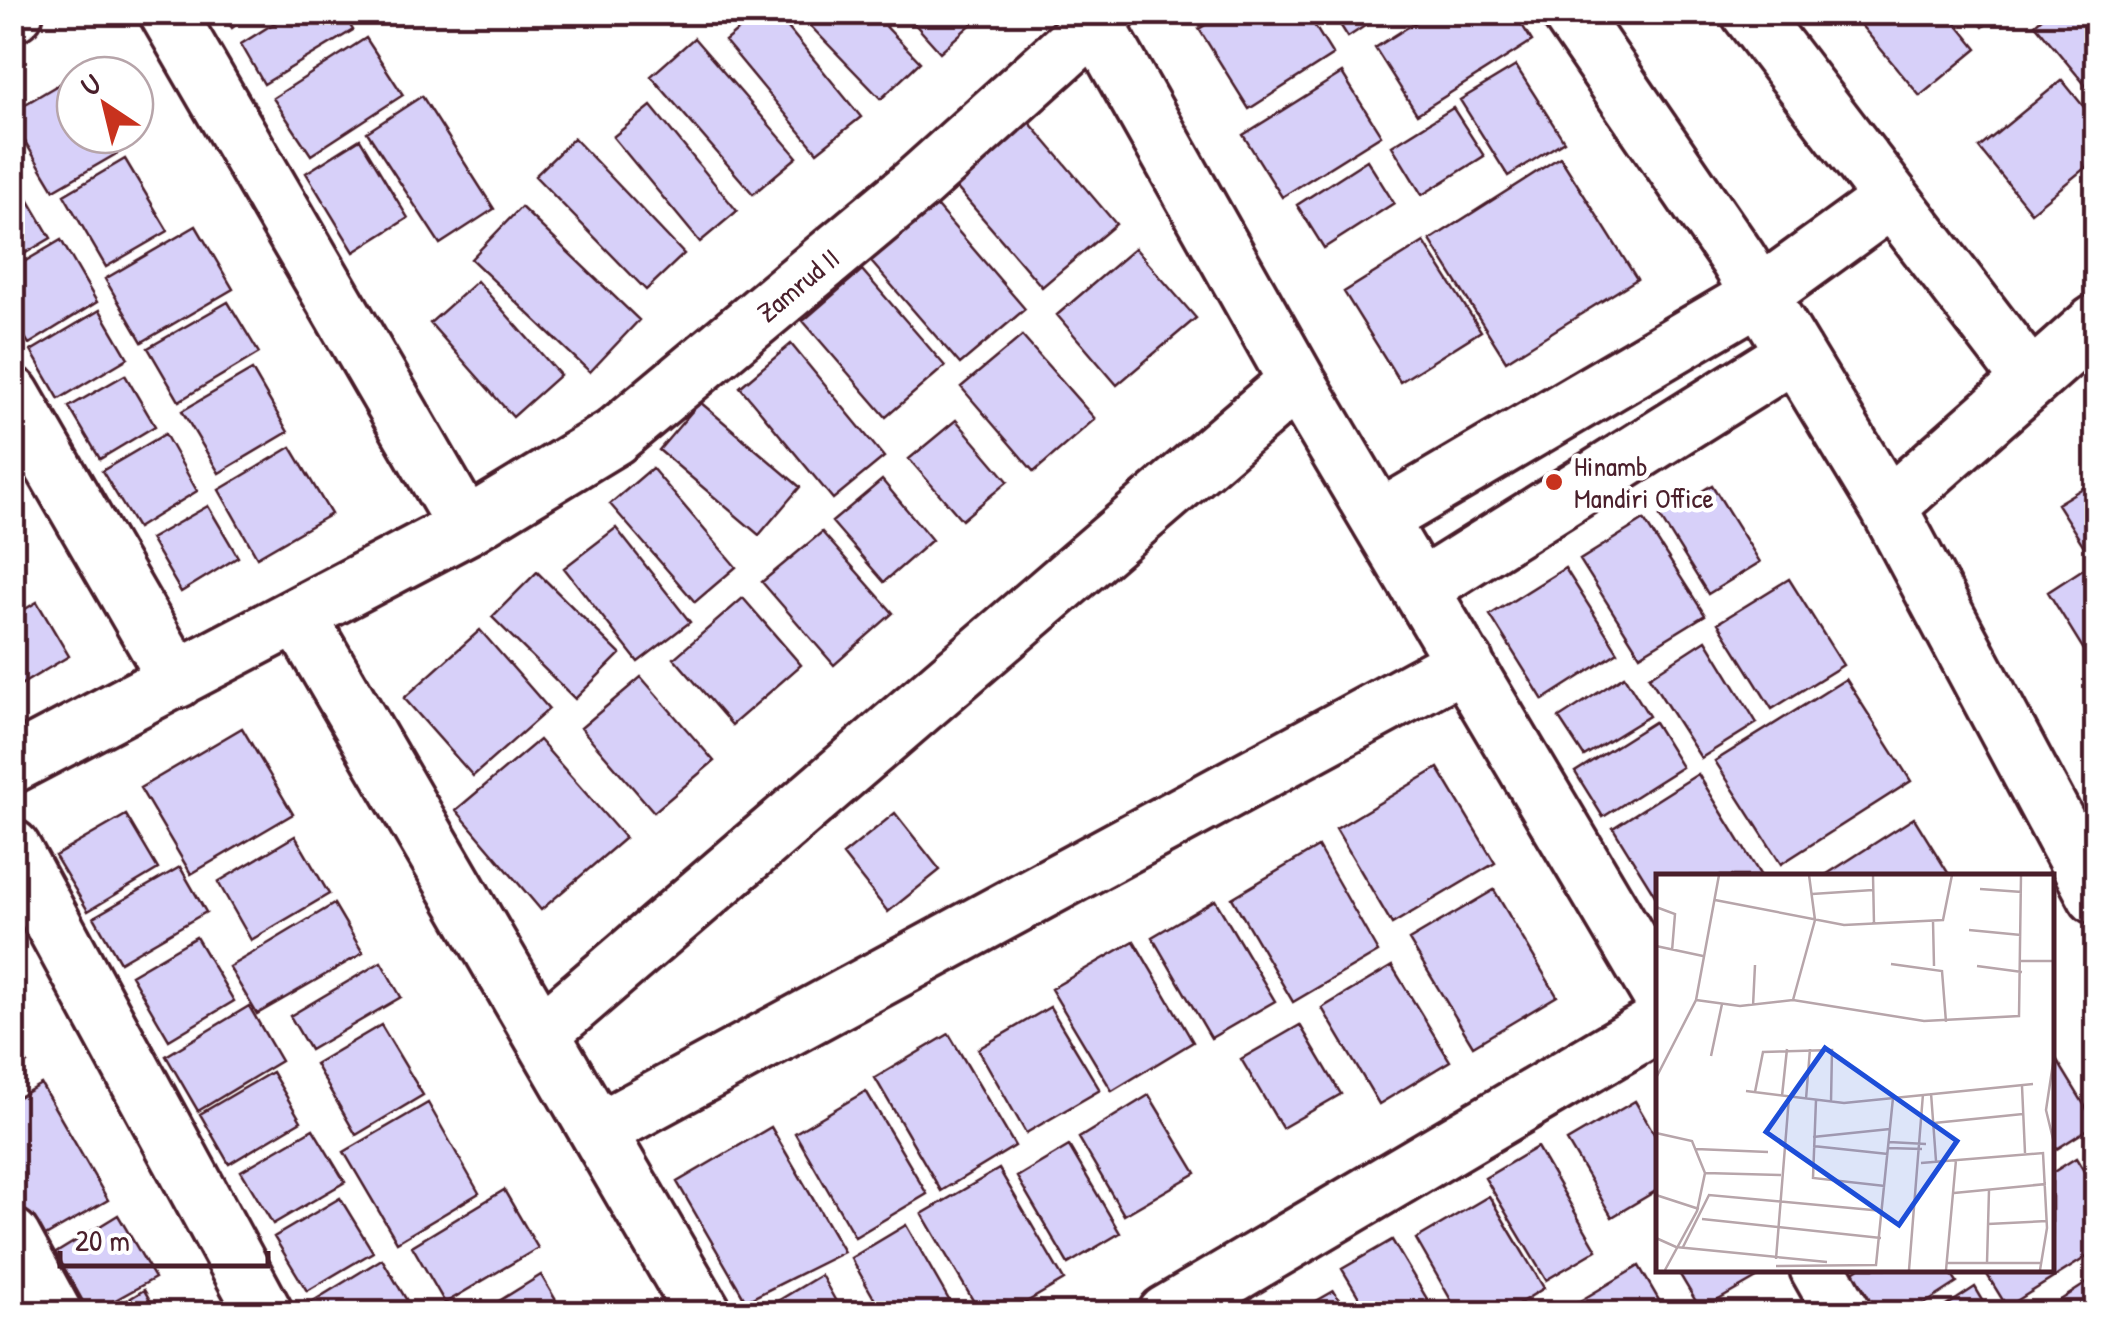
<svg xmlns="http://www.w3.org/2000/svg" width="2109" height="1326" font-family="'Patrick Hand',sans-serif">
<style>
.building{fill:#d7d0f9;stroke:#4a1f2b;stroke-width:2.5}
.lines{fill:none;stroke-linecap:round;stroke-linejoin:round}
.minor-casing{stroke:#4a1f2b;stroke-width:62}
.minor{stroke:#fff;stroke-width:55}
.poi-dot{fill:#c8321e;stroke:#fff;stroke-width:4}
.labels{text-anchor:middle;stroke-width:9;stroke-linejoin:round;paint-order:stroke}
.street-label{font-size:28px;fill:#4a1f2b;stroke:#fff}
.poi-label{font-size:28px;fill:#4a1f2b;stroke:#fff;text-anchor:start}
.inset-road{fill:none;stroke:#b7a5aa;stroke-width:2.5}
.view{fill:#1d4ed8;fill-opacity:0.15;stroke:#1d4ed8;stroke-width:5}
.inset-edge{fill:none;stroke:#4a1f2b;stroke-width:5}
</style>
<rect width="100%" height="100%" fill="#fff"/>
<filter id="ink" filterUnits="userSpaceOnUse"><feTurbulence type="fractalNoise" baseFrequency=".01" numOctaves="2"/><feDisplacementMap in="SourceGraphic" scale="20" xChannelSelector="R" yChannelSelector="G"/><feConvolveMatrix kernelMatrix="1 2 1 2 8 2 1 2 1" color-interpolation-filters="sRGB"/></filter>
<g filter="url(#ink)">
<path class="building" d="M221 12H254L232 28Z
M292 12H342L353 30 264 84 241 44Z
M760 12H775L861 117 817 152 725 41Z
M797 12H872L920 62 881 99Z
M904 12H985L940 52Z
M1225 12H1306L1333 55 1249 109 1199 29Z
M1332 12H1386L1348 37Z
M1432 12H1514L1532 41 1417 114 1375 48Z
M1850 12H1947L1977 49 1920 96Z
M1971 12H2000L1983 27Z
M2048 12H2096V98L2035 24Z
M366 38 403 95 311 155 273 98Z
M694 38 797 157 753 194 651 76Z
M1516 66 1564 141 1508 176 1460 100Z
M78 73 75 135H115L123 150 54 190 12 120V112Z
M1342 73 1381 135 1282 197 1243 135Z
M2062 80 2096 122V159L2031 212 1979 148Z
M422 96 494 209 440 244 367 132Z
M651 106 737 211 700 242 613 137Z
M1453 108 1484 156 1422 195 1392 146Z
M1029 122 1116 224 1042 287 956 187Z
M574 138 684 254 646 290 535 176Z
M360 139 408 218 354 252 306 173Z
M1560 157 1637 279 1506 361 1430 240Z
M125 159 168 231 106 267 64 195Z
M1367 160 1394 203 1324 248 1297 205Z
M19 184 51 238 12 261V188Z
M926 194 1025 309 960 364 860 249Z
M521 207 639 320 590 372 471 259Z
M196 226 233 289 142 342 105 279Z
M61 240 97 302 29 344 12 316V269Z
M1424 242 1481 331 1400 382 1344 292Z
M1135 248 1196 318 1117 385 1057 315Z
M862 270 945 366 886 417 803 321Z
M477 281 560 375 513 417 430 323Z
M228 302 259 353 179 401 148 348Z
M100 310 128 358 59 399 31 351Z
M1022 336 1095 419 1034 472 961 387Z
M791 344 884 457 833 499 740 387Z
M252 370 288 432 219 473 182 411Z
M125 375 155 426 100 459 69 407Z
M700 402 800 487 759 535 659 450Z
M956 420 1008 481 962 520 909 459Z
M165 434 197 491 137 528 102 471Z
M291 447 331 514 257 557 219 490Z
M652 468 736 567 695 602 610 504Z
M882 480 932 540 884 582 832 522Z
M2096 480V660L2092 663 2048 592 2094 562 2057 504Z
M1712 485 1760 562 1708 594 1660 517Z
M208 506 238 557 181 592 150 539Z
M1644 520 1705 615 1640 655 1580 560Z
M616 528 690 622 638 662 564 568Z
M822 532 893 613 834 665 762 582Z
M1565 568 1618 652 1543 700 1490 615Z
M537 572 620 654 575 699 492 617Z
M1789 579 1843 665 1772 709 1718 623Z
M743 598 801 665 732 725 674 658Z
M37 602 69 656 12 690V617Z
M480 630 549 709 473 776 404 698Z
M1706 640 1757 723 1701 758 1649 677Z
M1624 676 1649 716 1584 756 1559 718Z
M641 677 714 761 654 812 581 728Z
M1846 679 1911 781 1781 864 1715 761Z
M1654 722 1682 767 1603 817 1575 772Z
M242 728 293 814 191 874 140 788Z
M539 740 625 838 541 910 456 810Z
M1438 768 1495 863 1392 924 1336 829Z
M1698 774 1761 876H1659V902L1613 828Z
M895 813 940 870 888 912 843 855Z
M126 815 158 869 88 911 55 856Z
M1914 818 1950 876H1824Z
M295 836 329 894 251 940 218 882Z
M1318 847 1378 952 1293 1002 1232 898Z
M180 867 206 912 120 962 94 917Z
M1494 890 1557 996 1473 1046 1409 940Z
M1215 900 1275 1001 1211 1038 1152 937Z
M334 904 363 953 257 1014 229 967Z
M196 937 234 1001 169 1040 131 975Z
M1134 941 1193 1042 1112 1091 1051 989Z
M381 962 401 997 310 1050 290 1016Z
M1392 966 1450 1061 1379 1104 1322 1008Z
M249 1006 281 1061 198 1111 166 1056Z
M1050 1007 1100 1090 1026 1133 978 1049Z
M381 1025 423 1095 356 1135 315 1064Z
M1300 1025 1341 1094 1282 1128 1241 1059Z
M949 1034 1015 1146 941 1191 875 1078Z
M12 1038 27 1063 12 1072Z
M2052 1052 2096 1124 2052 1152Z
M272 1072 301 1121 229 1164 200 1114Z
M41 1084 108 1200 35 1242 12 1203V1101Z
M866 1091 927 1194 855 1237 795 1133Z
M1149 1095 1196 1173 1124 1215 1079 1138Z
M1635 1101 1659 1142V1189L1612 1217 1567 1141Z
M428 1103 479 1193 397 1242 344 1152Z
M771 1127 844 1252 746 1301 677 1182Z
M313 1129 345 1182 273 1224 241 1171Z
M1069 1146 1120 1233 1068 1264 1017 1177Z
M1537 1147 1597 1250 1546 1280 1485 1178Z
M2076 1158 2096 1191V1251L2007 1307 1983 1268H2052V1173Z
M999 1169 1064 1280 1006 1314H981L922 1214Z
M504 1190 538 1248 445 1303 412 1246Z
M1489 1196 1544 1288 1502 1314H1459L1416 1239Z
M340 1198 373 1252 307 1291 274 1237Z
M118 1215 155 1278 90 1314 56 1253Z
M906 1225 957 1314H883L851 1258Z
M1392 1240 1436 1314H1369L1342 1269Z
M382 1259 415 1314H316L310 1303Z
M1639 1266 1667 1314H1558Z
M1676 1268H1756L1760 1276 1701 1310Z
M1860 1268H1947L1957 1283 1909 1314H1870L1847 1276Z
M541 1275 564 1314H478Z
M821 1275 843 1314H756Z
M2096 1277V1314H2039Z
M1975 1287 1991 1314H1934Z
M144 1290 158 1314H105Z
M1334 1291 1347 1314H1301L1299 1311Z"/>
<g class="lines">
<defs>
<path id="minor" d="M167 12 466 527
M1569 12 1738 259 1888 507 2096 896
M1749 12 2029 378
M12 14 15 12
M1096 24 1297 381 1659 992
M12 395 177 680
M1888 507 2096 323
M1381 518 1760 295 1892 199
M1421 588 1795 353
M298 616 704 1314
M12 765 466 527 614 437 916 185 1108 12
M12 848 265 1314
M541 1033 1297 381
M598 1131 1465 662
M12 1237 54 1314
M1818 1268 1844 1314
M1166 1314 1659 1023"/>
</defs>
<use href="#minor" class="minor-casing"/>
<use href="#minor" class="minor"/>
</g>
</g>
<circle class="poi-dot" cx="1554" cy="482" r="10"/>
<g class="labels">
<g class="street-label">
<text transform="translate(798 285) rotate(-40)" y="10">Zamrud II</text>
</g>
<g class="poi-label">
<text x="1574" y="476">Hinamb<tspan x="1574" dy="32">Mandiri Office</tspan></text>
</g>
</g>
<g transform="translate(1656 874)">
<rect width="398" height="398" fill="#fff"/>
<path class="inset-road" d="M217 1 218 50M324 15 366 18M156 20 217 16M59 26 188 51 287 46 296 1M0 33 19 40 16 77M277 47 278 92M313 56 365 61M0 72 47 82M365 87H398M235 90 286 97 290 148M321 92 366 98M40 126 84 132 137 126 268 147 363 142 365 1M137 126 159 46 153 1M97 132 99 91M55 182 66 130M398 183 390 236 398 269M0 204 40 126 63 1M366 212 369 279M90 217 188 229 377 210M99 218 107 178 176 176 175 228M275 219 280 287M126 222 131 175M150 225 154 175M160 226 157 304 229 312M278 249 367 240M0 259 36 267 49 299 41 337 9 396M157 263 234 255M233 268 270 270M157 272 232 280M232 274 266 275M40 275 112 278M265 289 387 279 391 354 384 396M49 299 125 301M298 319 390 310M0 321 43 335M46 345 225 364M332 350 391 347M0 364 20 373 171 388M27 373 53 321 227 337M120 385 133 223M291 389H384M331 389 333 316M120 392 220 391 237 224M253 396 267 220M290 396 300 286"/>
<path class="view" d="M169 174 301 267 243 351 110 258Z"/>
<rect width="398" height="398" class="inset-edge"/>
</g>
<rect width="2109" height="1326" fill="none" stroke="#fff" stroke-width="50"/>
<rect x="25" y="25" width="2059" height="1276" fill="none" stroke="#4a1f2b" stroke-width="4" filter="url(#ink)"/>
<g transform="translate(105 105) rotate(325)"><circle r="48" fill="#ffffff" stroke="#b7a5aa" stroke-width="2.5"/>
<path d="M0-8L18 38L0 25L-18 38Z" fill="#c8321e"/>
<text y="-15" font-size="28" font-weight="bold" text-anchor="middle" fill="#4a1f2b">U</text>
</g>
<path d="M60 1251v15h208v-15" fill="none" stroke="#4a1f2b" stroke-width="5"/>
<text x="75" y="1251" font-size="30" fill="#4a1f2b" stroke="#ffffff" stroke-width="8" paint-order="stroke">20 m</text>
</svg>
